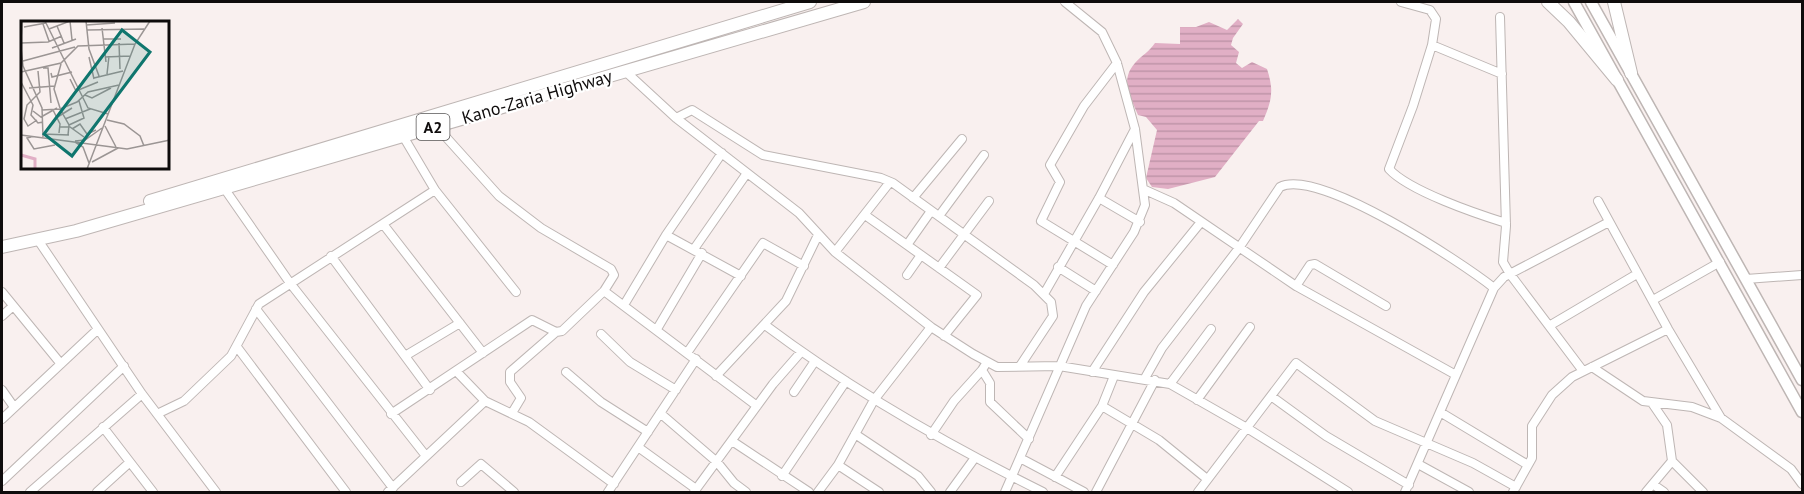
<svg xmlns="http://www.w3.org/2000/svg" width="1804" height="494" font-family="'PT Sans',sans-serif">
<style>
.water{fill:url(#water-rules)}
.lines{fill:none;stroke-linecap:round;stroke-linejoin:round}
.minor-casing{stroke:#beb6b4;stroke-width:10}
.major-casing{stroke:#beb6b4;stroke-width:13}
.highway-casing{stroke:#beb6b4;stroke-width:14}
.minor{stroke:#fff;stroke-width:8}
.major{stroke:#fff;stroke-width:10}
.highway{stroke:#fff;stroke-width:12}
.labels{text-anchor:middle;stroke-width:4.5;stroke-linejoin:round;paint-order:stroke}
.shield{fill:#fff;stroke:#575555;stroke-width:1.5}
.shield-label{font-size:16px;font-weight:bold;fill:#0f0c0c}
.street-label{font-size:18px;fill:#0f0c0c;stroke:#fff}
.inset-river{fill:none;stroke:#e1afc5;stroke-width:3}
.inset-road{fill:none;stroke:#9b9594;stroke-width:1.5}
.view{fill:#0f766e;fill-opacity:0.15;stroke:#0f766e;stroke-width:3}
.inset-edge{fill:none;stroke:#0f0c0c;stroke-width:3}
</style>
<defs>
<pattern id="water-rules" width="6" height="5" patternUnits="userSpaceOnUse" patternTransform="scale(1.5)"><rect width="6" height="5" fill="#e1afc5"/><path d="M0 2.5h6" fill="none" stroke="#c095a8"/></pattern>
</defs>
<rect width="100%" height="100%" fill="#f9f0ef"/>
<path class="water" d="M1238 19 1243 24 1233 38 1231 45 1239 52 1236 63 1242 68 1252 62 1267 69C1274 90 1272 100 1263 121H1259L1215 177 1168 189 1152 187 1146 178 1157 130 1146 117 1138 115C1131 98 1119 81 1135 63 1142 55 1149 52 1155 43L1180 44V27H1196L1209 22 1227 30Z"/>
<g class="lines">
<defs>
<path id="minor" d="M1401 2 1430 10 1436 19 1432 45 1413 106 1389 169C1409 191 1477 214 1506 223
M1500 17 1506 226 1503 262 1510 274 1583 371
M1432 45 1502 74
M625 71 676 118 799 213 835 252 931 327 973 354 997 367 1059 366 1170 384 1247 428 1348 492
M676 118 692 110 763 155 881 178 893 183 1034 285 1051 302 1053 316 1020 366
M403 136 435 190 516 292
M224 188 290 283 426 456
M1145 190 1174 203 1296 286 1456 375
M913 198 962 139
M1099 198 1140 222
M1598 201 1668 329 1721 418
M865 215 977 295 944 336
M939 216 984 155
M383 224 483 353
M666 235 741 276
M38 240 142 394 216 492
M907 245 931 211
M694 249 747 173
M835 252 890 182
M331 256 430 390
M1113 265 1041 221 1060 182 1050 165 1084 106 1117 63
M1058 267 1096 291
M939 268 989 201
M907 275 921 255
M1746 279 1802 275
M1296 286 1310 265 1315 264 1386 306
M604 291 757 406
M2 292 61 364
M1044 294 1099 198 1135 129
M1653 300 1720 262
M624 305 666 235 722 153
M256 309 393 488
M2 316 13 306
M765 325C853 391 946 444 1043 492
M1549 326 1637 274
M657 329 702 253
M601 334 630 362 676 390
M237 347 346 492
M687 353 763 243 804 266
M405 356 460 323
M987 362 982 370 990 383V402L1029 439
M1592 367 1643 401 1692 407 1721 418 1791 469 1802 484
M457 372 485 401 529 422 614 484
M566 372 601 402 648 432
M1092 372 1144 292 1201 222
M716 376 786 301 818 235
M1145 378 1162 348 1239 248 1280 187C1318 167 1461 262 1494 288
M1170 384 1211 329
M2 390 14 407
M794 392 815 361
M1271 396 1326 436 1409 485
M1197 400 1250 327
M1652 403 1667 425 1672 461 1703 492
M1102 406 1159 440 1207 479
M1440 412 1528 465
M512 413 521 398 510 382V372L556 332
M660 413 717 462 734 483 746 492
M157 414 184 401 231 356 259 304 435 190
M391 414 532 320 556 332 562 331 604 291 614 275 611 269 541 228 499 196 436 126
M2 419 97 330
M103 427 153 492
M855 434 918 476 931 492
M931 435 954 401 982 370
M732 441 809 492
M638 447 696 489
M1020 458 1084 492
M1418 464 1469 492
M838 465 879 492
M782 476 846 381
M1055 477 1102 406 1114 376
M2 481 124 366
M461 482 481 464 514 492
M1654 485 1664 492
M30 492 142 394
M97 492 130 462
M388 492 485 401
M608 492 696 359
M694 492 773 384 801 352
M818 492 838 465 874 400 931 327
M950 492 974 459
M1005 492 1086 306 1134 232 1145 205 1135 129 1117 63 1102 32 1065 2
M1096 492 1155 380
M1198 492 1296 363 1375 421 1473 463 1516 487
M1405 492 1494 288 1504 277 1609 222
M1513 492 1532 458V426L1552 395 1572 377 1668 329
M1646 492 1672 461"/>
<path id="major" d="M1574 2 1802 412
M1591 2 1802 380"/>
<path id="highway" d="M1548 2 1569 22 1617 80
M1614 2 1631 73
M150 201 810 2
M2 247 76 231 864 2"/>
</defs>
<use href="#minor" class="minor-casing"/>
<use href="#major" class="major-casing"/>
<use href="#highway" class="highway-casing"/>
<use href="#minor" class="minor"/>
<use href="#major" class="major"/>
<use href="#highway" class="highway"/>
</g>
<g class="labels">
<rect class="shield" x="416.5" y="114" width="33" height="26" rx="4.5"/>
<g class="shield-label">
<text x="433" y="133">A2</text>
</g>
<g class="street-label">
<text transform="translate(537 97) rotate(-16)" y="6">Kano-Zaria Highway</text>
</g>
</g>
<g transform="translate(21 21)">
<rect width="148" height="148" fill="#f9f0ef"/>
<path class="inset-river" d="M0 134 14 138V148"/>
<path class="inset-road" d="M24 0 67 87 87 93M65 0 68 28 78 55M22 3 28 20M65 4 94 2M36 5 43 22M3 6 25 2M81 7 85 41M28 8 49 0 51 19M66 9 123 8M82 18H100M0 20 1 0M0 22 27 21 41 15M98 22 99 48M0 27 2 45 21 87 22 116M31 27 55 18M68 36 73 58M84 36 109 35M2 40 54 26M22 47H27L30 82M0 51 40 42 57 25 114 23M30 52 31 56 51 51M86 53 88 35M73 57 102 50M49 58 55 70 77 61M0 61 12 84 10 94 17 102 22 101M8 67 34 65M64 74 71 77 90 67M39 87 33 68 40 43M39 88 48 104 47 114M21 89 39 88 56 81 67 71 98 64M32 89 39 103 38 112M12 90 20 96 36 87M35 97 51 87M44 98 69 88M16 99 7 105 3 98 6 84 19 71 17 50M86 99 103 103 119 115 123 125M48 104 63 97 58 80M84 105 95 126M39 106H49L63 116M51 108 59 103 66 113 75 109M22 113 48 114M0 114 106 128 149 119M10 116 6 117 13 128 34 124M54 120 64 119 81 107M54 121 62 126 68 142M71 141 97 127M66 148 114 23 129 0"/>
<path class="view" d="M101 9 129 31 51 135 23 113Z"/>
<rect width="148" height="148" class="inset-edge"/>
</g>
<rect width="1804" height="494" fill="none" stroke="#0f0c0c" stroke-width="6"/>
</svg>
